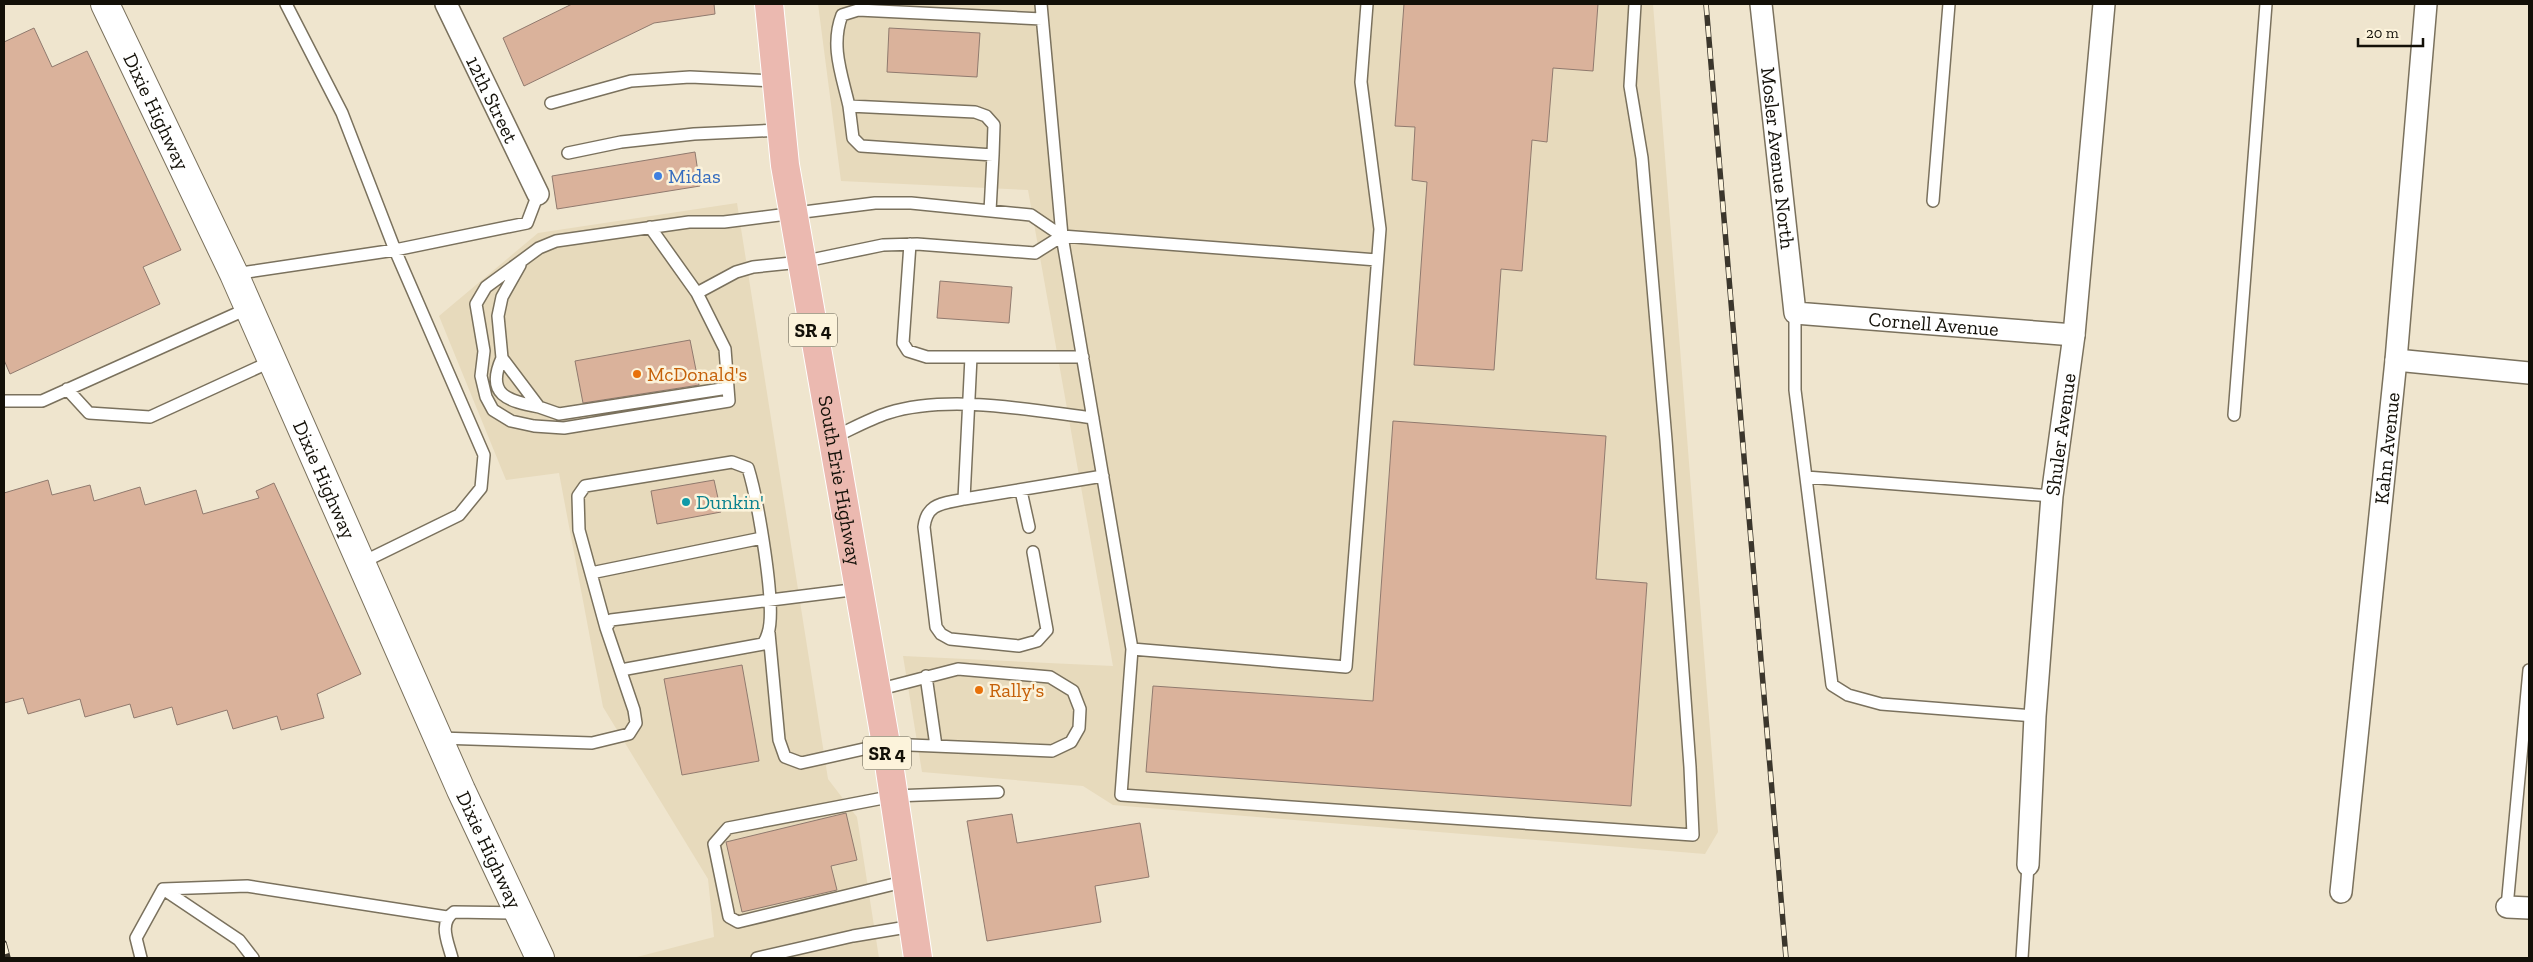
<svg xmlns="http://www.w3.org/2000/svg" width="2533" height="962" font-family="'Zilla Slab',serif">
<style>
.built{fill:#e7dabc}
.building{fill:#dab29b;stroke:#907a6e}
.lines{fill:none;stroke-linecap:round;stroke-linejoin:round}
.lane-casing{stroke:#7a715d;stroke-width:14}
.street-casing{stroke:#7a715d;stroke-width:24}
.secondary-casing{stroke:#7a715d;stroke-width:30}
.primary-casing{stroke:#fff;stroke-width:30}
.lane{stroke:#fff;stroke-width:11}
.street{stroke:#fff;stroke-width:21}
.secondary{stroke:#fff;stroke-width:28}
.primary{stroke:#ebb9b0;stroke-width:28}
.rail-casing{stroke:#3b362c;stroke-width:5.5}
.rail{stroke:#fcf3db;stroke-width:4;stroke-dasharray:11;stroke-linecap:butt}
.shop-dot{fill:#3f7fe0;stroke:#fcf3db;stroke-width:2}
.food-dot{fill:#e8710a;stroke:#fcf3db;stroke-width:2}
.culture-dot{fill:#0f9aa8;stroke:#fcf3db;stroke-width:2}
.labels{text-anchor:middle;stroke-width:5;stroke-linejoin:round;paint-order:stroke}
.shield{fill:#fcf3db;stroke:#595447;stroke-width:1}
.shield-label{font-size:19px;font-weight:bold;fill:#131008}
.street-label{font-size:20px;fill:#131008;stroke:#fcf3db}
.shop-label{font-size:20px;fill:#366cbe;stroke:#fcf3db;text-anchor:start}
.food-label{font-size:20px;fill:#c56008;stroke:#fcf3db;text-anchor:start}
.culture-label{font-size:20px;fill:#0d838f;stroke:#fcf3db;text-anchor:start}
</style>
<rect width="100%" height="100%" fill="#efe5ce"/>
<path class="built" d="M818 4H1653L1718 832 1705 854 1113 805 1083 786 922 772 903 656 1113 666 1028 190 841 181Z
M737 203 828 779 857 817 879 958H633L714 937 708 879 603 707 559 473 506 480 439 316 538 233Z"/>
<path class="building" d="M572 4H714L715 14 654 23 524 86 503 38Z
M1404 4H1598L1593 71 1553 68 1547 142 1532 140 1522 271 1501 269 1494 370 1414 365 1427 182 1412 180 1415 127 1395 126Z
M34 28 52 67 87 51 181 250 143 267 160 304 10 374 4 360V42Z
M889 28 980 33 977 77 887 72Z
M695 152 700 186 557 209 552 176Z
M940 281 1012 287 1009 323 937 318Z
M690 340 699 385 583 403 575 361Z
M1393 421 1606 436 1596 579 1647 583 1631 806 1146 772 1153 686 1373 701Z
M48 480 52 495 90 485 94 501 140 487 145 505 196 490 203 514 259 498 256 491 274 483 361 674 317 694 324 718 281 730 277 716 233 729 227 710 177 725 172 707 134 718 130 704 85 717 80 699 28 714 23 698 4 703V493Z
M714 480 721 512 657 524 651 491Z
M742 665 759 761 682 775 664 679Z
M846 813 857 860 831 866 837 890 742 912 726 842Z
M1012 814 1017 843 1140 823 1149 877 1095 886 1101 922 987 941 967 821Z"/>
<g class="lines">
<defs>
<path id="lane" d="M286 4 342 113 395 250 484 455 481 488 459 515 361 563
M1041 4 1062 236 1132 649 1121 795 1693 835 1690 767 1666 440 1642 158 1630 86 1635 4
M551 103 631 81 690 77 776 81
M849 106C842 75 830 46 842 15L858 10 1042 19
M568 153 621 142 694 134 781 130
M1933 201 1949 4
M990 211 993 155 861 146 853 138 849 106 975 112 986 116 994 125 993 155
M650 227 697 293 725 349 729 401 564 428 534 426 511 421 493 410 486 397 481 376 484 351 476 304 486 287 539 248 556 241 689 222H724L875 203H911L1031 215 1062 236 1377 260
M910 244 903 343 908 351 927 357H1083
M520 265 502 297 498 316 502 358 539 407 559 414 728 388
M234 274 395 250 527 223 538 194
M697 293 736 272 753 267 801 262 883 245 917 244 1035 253 1062 236
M1795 313V390L1832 685 1848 695 1881 704 2035 716
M971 357 964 499C944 504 927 502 924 527L936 627 941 634 950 639 1019 646 1037 641 1047 630 1033 552
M502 358C485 395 508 401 539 407
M67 389 89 413 150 417 272 361
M4 401H42L249 308
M2234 415 2266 4
M832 438C850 430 869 419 888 413 949 394 1030 410 1093 418
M1806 477 2052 496
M1021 491 1029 527
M964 499 1103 476
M591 573 762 538
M606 628 579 530 578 496 585 486 732 462 748 468C757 497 777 607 768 633 767 637 765 641 763 644L621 670
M769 633 779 740 785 757 801 763 886 744 1052 751 1071 742 1079 728 1080 709 1073 691 1050 677 958 669 877 690
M1132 649 1346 667 1380 229 1361 82 1367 4
M926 676 936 746
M439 738 592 743 629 734 636 723 634 710 606 628 611 620 859 589
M907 881 738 922 729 917 714 844 728 828 894 796 998 792
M163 889 239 940 253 958
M2507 907 2529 670
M141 958 136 938 163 889 247 886 447 917
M452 958C448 942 438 923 454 912L518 913
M757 958 853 936 913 926
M2022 958 2028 865"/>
<g id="street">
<path id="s1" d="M446 4 538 194"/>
<path id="s2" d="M1761 4 1795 313 2074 335"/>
<path d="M2396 360 2529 373"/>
<path id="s3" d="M2028 865 2035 716 2052 496 2074 335 2104 4"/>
<path id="s4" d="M2341 892 2396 360 2426 4"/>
<path d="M2507 907 2529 908"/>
</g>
<g id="secondary">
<path id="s5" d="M105 4 234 274 461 790 540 958"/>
</g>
<g id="primary">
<path id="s6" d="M769 4 785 165 886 744 918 958"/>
</g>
</defs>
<use href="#lane" class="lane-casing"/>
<use href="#street" class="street-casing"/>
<use href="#secondary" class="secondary-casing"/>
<use href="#primary" class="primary-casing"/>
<use href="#lane" class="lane"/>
<use href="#street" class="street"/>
<use href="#secondary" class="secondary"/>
<use href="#primary" class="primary"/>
<defs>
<path id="rail" d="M1706 4 1786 958
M4 943 8 958"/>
</defs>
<use href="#rail" class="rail-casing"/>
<use href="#rail" class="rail"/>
</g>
<circle class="shop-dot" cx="658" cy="176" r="5"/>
<g class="food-dot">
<circle cx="637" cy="374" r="5"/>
<circle cx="979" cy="690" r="5"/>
</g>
<circle class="culture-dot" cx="686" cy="502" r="5"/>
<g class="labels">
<g class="shield">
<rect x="789" y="313.5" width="48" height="33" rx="4"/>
<rect x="863" y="736.5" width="48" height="33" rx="4"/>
</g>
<g class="shield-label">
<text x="813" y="337">SR 4</text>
<text x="887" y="760">SR 4</text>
</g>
<g class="street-label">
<text dy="7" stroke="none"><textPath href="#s1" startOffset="106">12th Street</textPath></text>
<text dy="7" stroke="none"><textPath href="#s5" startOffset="119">Dixie Highway</textPath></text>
<text dy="7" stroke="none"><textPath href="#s2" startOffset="155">Mosler Avenue North</textPath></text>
<text dy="7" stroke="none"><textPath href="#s2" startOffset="450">Cornell Avenue</textPath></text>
<text dy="7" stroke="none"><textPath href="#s3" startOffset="432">Shuler Avenue</textPath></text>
<text dy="7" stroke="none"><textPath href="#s4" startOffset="446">Kahn Avenue</textPath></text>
<text dy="7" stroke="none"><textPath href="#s5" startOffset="524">Dixie Highway</textPath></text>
<text dy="7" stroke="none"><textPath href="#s6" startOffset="482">South Erie Highway</textPath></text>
<text dy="7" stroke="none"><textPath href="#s5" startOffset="929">Dixie Highway</textPath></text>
</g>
<g class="shop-label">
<text x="668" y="183">Midas</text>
</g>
<g class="food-label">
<text x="647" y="381">McDonald's</text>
<text x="989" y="697">Rally's</text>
</g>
<g class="culture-label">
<text x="696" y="509">Dunkin'</text>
</g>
</g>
<rect width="2533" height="962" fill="none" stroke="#131008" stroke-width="10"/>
<path d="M2358 38v8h65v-8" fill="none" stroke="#131008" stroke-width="2.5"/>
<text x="2366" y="38" font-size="15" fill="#131008" stroke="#fcf3db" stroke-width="4" paint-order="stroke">20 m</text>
</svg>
